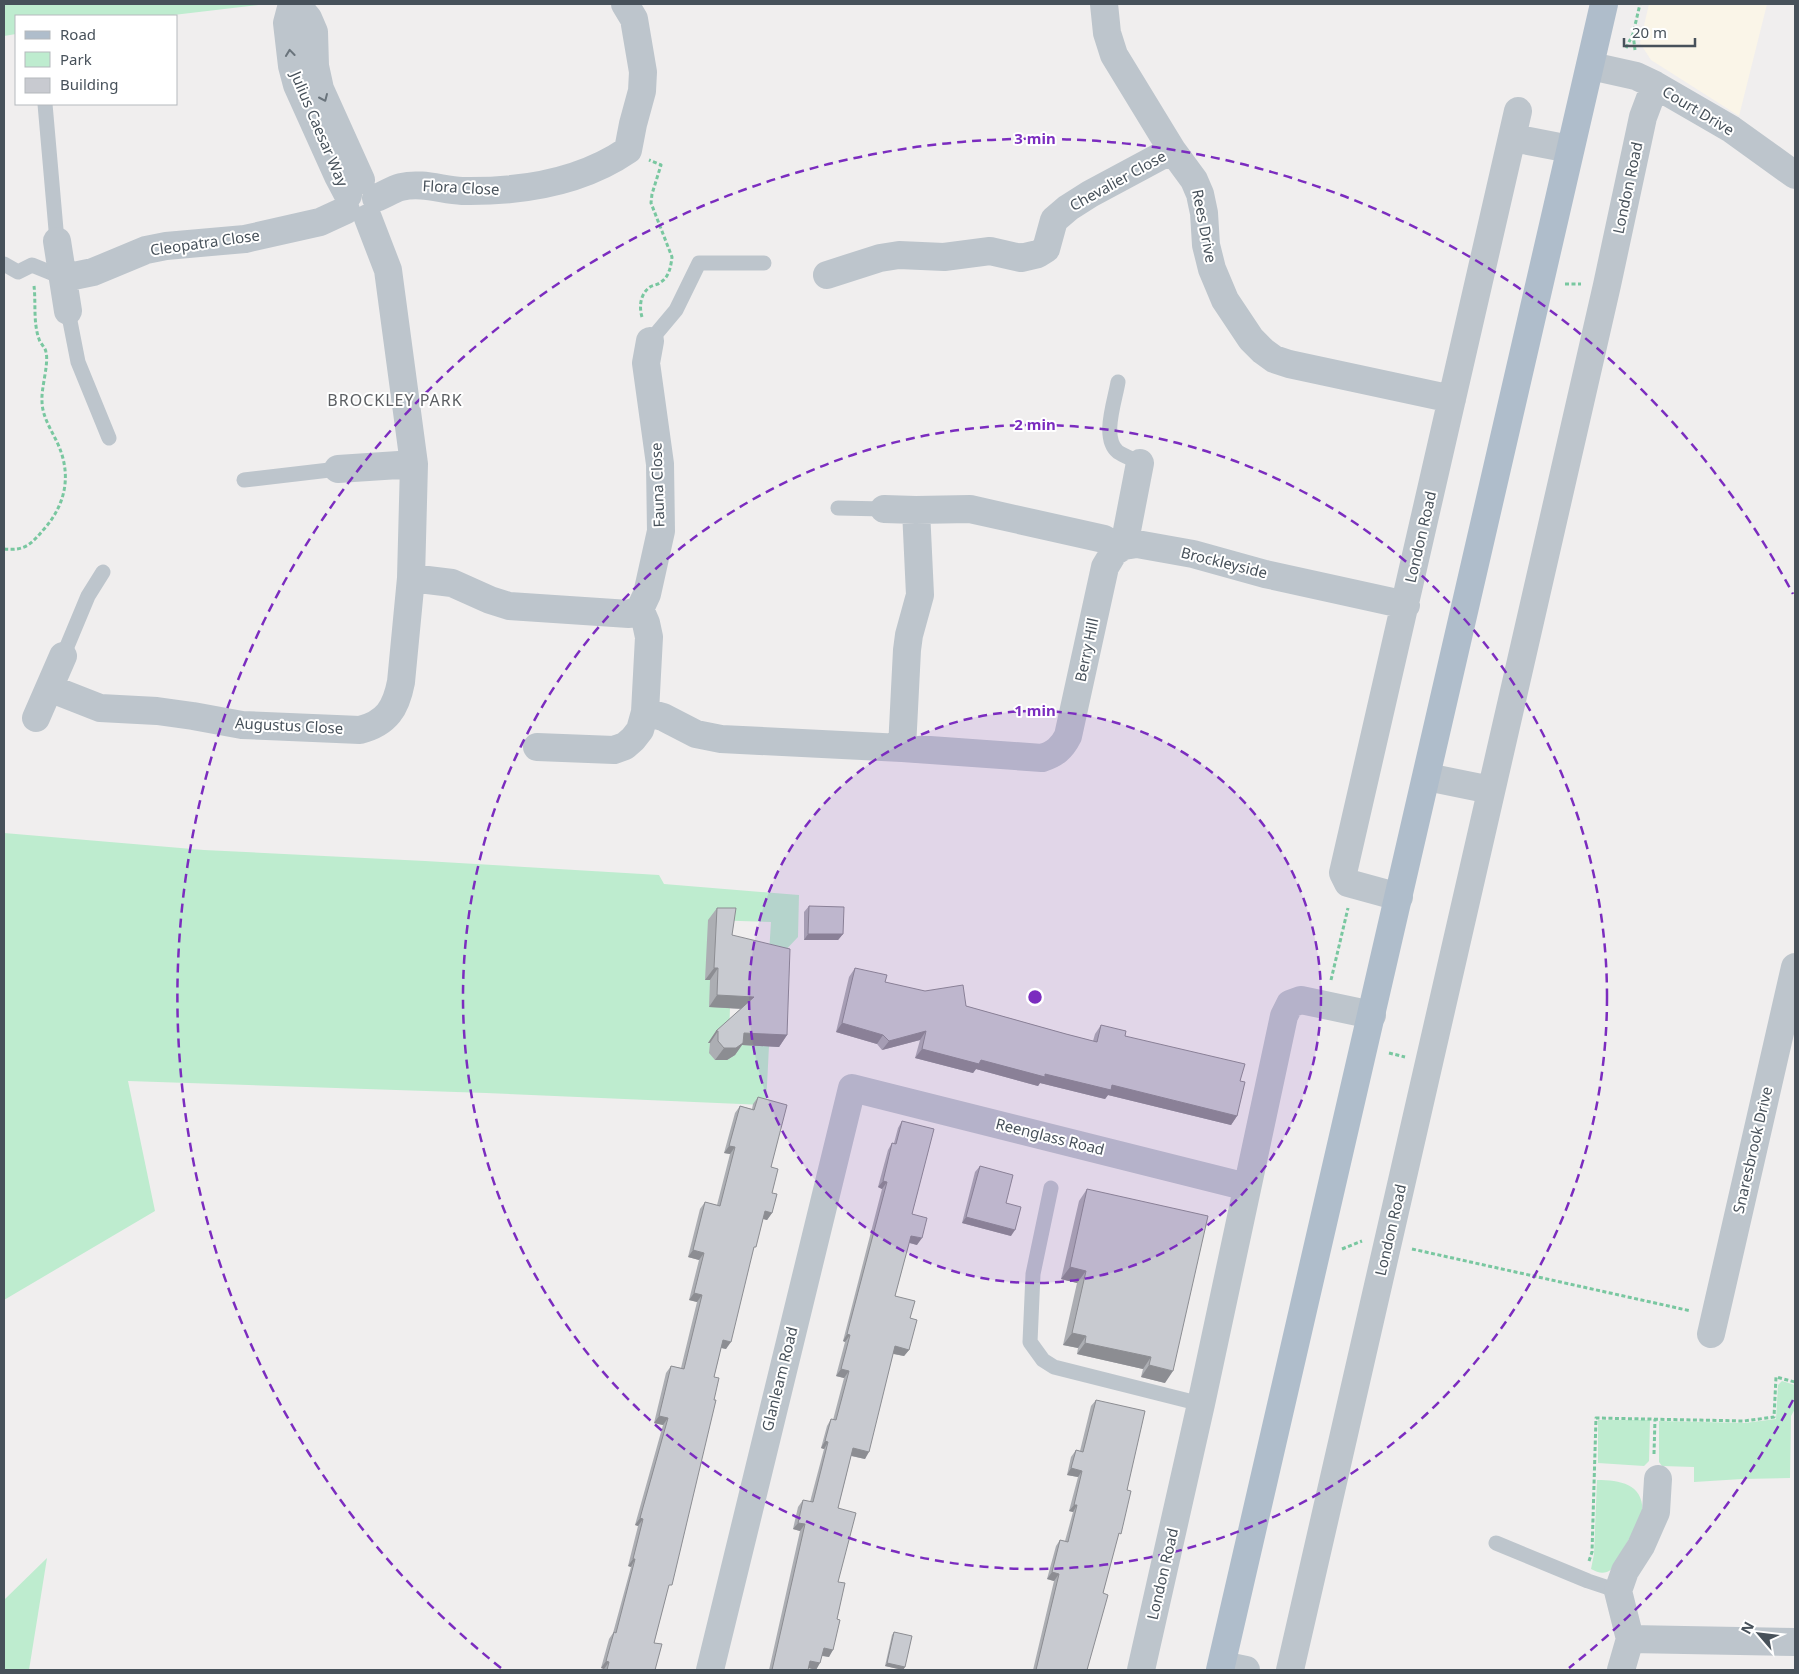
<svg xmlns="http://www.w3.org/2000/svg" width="1799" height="1674" font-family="'Noto Sans',sans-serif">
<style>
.commercial{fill:#faf5e8}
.green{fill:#beeccf}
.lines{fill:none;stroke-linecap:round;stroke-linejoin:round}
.path{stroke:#79c7a0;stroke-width:3;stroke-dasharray:4 2.5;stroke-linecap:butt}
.lane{stroke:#bdc5cc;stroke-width:15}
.street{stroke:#bdc5cc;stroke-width:28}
.primary{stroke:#afbdcb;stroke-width:28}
.wall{fill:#acaeb3}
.shaded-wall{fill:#8c8d92}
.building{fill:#c8cad0;stroke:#8c8d92}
.oneway{stroke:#6a747c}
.ring{fill:none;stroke:#7b2cbf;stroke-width:2.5;stroke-dasharray:9 6}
.labels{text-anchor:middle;stroke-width:4;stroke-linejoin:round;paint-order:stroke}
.street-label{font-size:15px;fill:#47515a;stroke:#fff}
.neighbourhood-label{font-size:16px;letter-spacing:1px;fill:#5b5e62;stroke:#fff}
.centre{fill:#7b2cbf;stroke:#fff;stroke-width:2.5}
.ring-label{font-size:15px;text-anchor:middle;font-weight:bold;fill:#7b2cbf;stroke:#fff;stroke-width:4;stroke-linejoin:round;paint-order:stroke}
</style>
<rect width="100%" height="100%" fill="#f0eeee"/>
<path class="commercial" d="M1649 4H1767L1739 116 1651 60 1640 43Z"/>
<path class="green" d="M4 4H267L165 16H16V34L4 36Z
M4 833 204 850 425 861 659 875 664 884 799 895 798 937 782 954 769 953 771 922 709 920 730 1008 729 1035 735 1044 769 1046 766 1105 486 1093 128 1081 155 1211 4 1300Z
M1782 1381 1795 1385V1409L1791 1416 1790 1478 1742 1479 1694 1482V1467L1662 1466 1659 1462V1421L1745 1423 1776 1419 1778 1385Z
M1598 1420H1650L1649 1461 1644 1466 1598 1463Z
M1597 1480C1622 1480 1646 1485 1642 1516L1612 1569C1604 1575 1599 1573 1591 1569L1594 1554Z
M47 1558 29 1670H4V1600Z"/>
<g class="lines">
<path class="path" d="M1633 34 1635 50
M1626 48 1633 34 1640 4
M1565 284H1581
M642 317C639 307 640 294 650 287 653 285 658 285 661 282 669 277 671 266 672 257L651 203 652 194 661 165 649 160
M4 549C26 551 31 544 45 528 67 502 72 472 56 440 50 428 42 415 42 401 41 388 49 364 46 352 45 347 40 343 39 339 33 322 36 303 34 286
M1331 980 1348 908
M1389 1053 1405 1057
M1342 1249 1362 1241
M1412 1249 1691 1311
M1654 1454 1655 1419
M1589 1561 1592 1552 1596 1418 1744 1421 1774 1417 1776 1377 1795 1382"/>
<path class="lane" d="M45 104 57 241
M4 264 18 272 32 265 64 278
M68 311 78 362 109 438
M650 341 676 310 699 263H764
M1118 382C1115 401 1101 438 1118 452 1124 456 1133 459 1140 463
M244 480 338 469
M838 508 884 509
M63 656 88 596 103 572
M1051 1188 1033 1274 1030 1342 1043 1360 1054 1367 1201 1404
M1496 1543 1588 1581 1618 1591"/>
<path class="street" d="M292 4 287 23 292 66 297 85 338 176 348 195
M296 4 308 18 314 32 315 66 320 89 361 180
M1104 4 1107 33 1114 55 1172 150 1194 180 1200 194 1204 213 1206 245 1212 269 1225 300 1251 339 1263 351 1274 359 1289 364 1452 399
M1591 66 1636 76 1655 85 1731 129 1795 175
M1513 138 1570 149
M376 198C384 195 393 189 401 187 422 182 442 190 462 191 520 192 580 183 628 150L633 124 642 91 643 72 634 19 625 4
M57 241 68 311
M827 275 880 258 899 255 944 257 990 251 1021 258 1038 254 1046 249 1054 220 1068 208 1090 194 1172 150
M64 278 93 272 146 250 166 246 245 239 320 222 346 210
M1140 463 1124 546 1137 544 1193 554 1265 574 1406 605
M338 469 414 464
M884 509 916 510 970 509 1104 539 1119 548
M411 578 452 583 490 600 509 606 629 614 640 609 647 594 661 531 660 464 646 363 650 341
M49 688 100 708 157 711 193 716 242 725 360 730C387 723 396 708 401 682L411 578 414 464 388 270 368 218
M645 712 663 717 696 734 721 739 902 748 1042 758C1055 754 1062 748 1068 736L1105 567 1114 552 1124 546
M36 718 63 656
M537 747 614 750 625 746 633 739 640 730 645 712 649 637 646 623 640 609
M902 748 907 650 909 635 920 595 916 510
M1427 777 1491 790
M1399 897 1348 883 1343 873 1518 111
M1711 1334 1795 967
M1630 1639 1618 1591 1625 1571 1641 1546 1656 1512 1658 1479
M1222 1665 1246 1670
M710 1670 852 1088 1247 1187
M1141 1670 1201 1404 1284 1016 1290 1004 1301 1000 1372 1015
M1290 1670 1607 285 1643 117 1655 85
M1621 1670 1630 1639 1795 1642"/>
<path class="primary" d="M1220 1670 1604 4"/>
</g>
<path class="wall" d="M809 906 843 934 838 940H804V912Z
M717 908 787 1035 779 1047 742 1045 735 1055 727 1060H715L709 1053 710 1043H708L716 1031 741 1009 709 1007 710 980H705L708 920Z
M855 968 885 982 966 1006 1066 1034 1093 1041 1095 1034 1101 1025 1125 1036 1240 1081 1237 1116 1231 1125 1108 1095 1105 1099 1040 1083 1038 1086 976 1069 973 1073 915 1058 920 1040 882 1050 877 1044 836 1032 849 977Z
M758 1097 771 1167 772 1213 767 1220 763 1219 753 1250 726 1349 721 1348 714 1377 667 1592 654 1643 655 1670H604V1669L601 1668 609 1639 613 1633 631 1567 628 1566 638 1526 635 1525 663 1425 654 1423 666 1373 671 1366 681 1368 697 1302 689 1300 699 1260 688 1257 700 1209 705 1202 717 1205 730 1154 724 1153 735 1113 740 1106 752 1109 753 1104Z
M902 1121 912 1214 917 1245 909 1243 895 1296 910 1318 909 1350 904 1356 893 1354 865 1459 851 1456 838 1508V1582L829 1657 822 1656 816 1670 808 1668V1670H769L800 1531 793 1529 798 1507 803 1500 810 1502 824 1449 821 1448 827 1426 831 1419 833 1420 844 1378 836 1376 845 1342 843 1341 882 1189 878 1187 888 1150 892 1143H894L898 1128Z
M980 1166 1006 1203 1011 1236 962 1223 975 1172Z
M1087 1189 1165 1383 1141 1377 1143 1369 1077 1354 1078 1348 1063 1345 1077 1283 1061 1279 1079 1201Z
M1096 1400 1127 1490 1117 1538 1103 1593 1087 1670H1033L1054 1581 1047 1579 1056 1546 1060 1540 1065 1541 1073 1512 1069 1511 1078 1477 1067 1475 1071 1457 1076 1450 1080 1451 1091 1406Z
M894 1632 905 1667 903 1670 885 1666 892 1635Z"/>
<path class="shaded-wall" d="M808 934H843L838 940H804Z
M714 968H718L710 980H705Z
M717 995 754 997 746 1009 709 1007Z
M842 1023 883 1035 877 1044 836 1032Z
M716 1031H718L710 1043H708Z
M926 1031 920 1040 882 1050 889 1041Z
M744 1033 787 1035 779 1047 742 1045 735 1055 727 1060H715L724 1048Z
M922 1049 981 1060 1045 1074 1112 1085 1237 1116 1231 1125 1108 1095 1105 1099 1040 1083 1038 1086 976 1069 973 1073 915 1058Z
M729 1146 735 1147 730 1154 724 1153Z
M883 1181 887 1182 882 1189 878 1187Z
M765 1211 772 1213 767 1220 760 1218Z
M966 1217 1015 1230 1011 1236 962 1223Z
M911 1236 922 1238 917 1245 907 1242Z
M693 1250 704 1253 699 1260 688 1257Z
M1070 1267 1086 1271 1077 1283 1061 1279Z
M694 1293 702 1295 697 1302 689 1300Z
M1072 1333 1086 1336 1078 1348 1063 1345Z
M847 1334 850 1335 845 1342 843 1341Z
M723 1340 731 1342 726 1349 718 1347Z
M1085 1343 1151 1357 1143 1369 1077 1354Z
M895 1346 909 1350 904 1356 890 1353Z
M1149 1365 1173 1371 1165 1383 1141 1377Z
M841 1369 849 1371 844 1378 836 1376Z
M659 1416 668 1418 663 1425 654 1423Z
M825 1441 828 1442 824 1449 821 1448Z
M853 1448 869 1452 865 1459 848 1455Z
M1071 1468 1082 1471 1078 1477 1067 1475Z
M1074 1505H1077L1073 1512 1069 1511Z
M640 1518 643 1519 638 1526 635 1525Z
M798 1523 805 1524 800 1531 793 1529Z
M633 1559H635L631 1567 628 1566Z
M1052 1572 1059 1574 1054 1581 1047 1579Z
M824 1648 833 1650 829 1657 819 1655Z
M606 1661 609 1662 604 1669 601 1668Z
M810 1661 820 1663 816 1670 805 1667Z
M887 1663 905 1667 903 1670 885 1666Z"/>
<path class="building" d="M809 906 844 907 843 934H808Z
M717 908H736L732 935 790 949 787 1035 744 1033 743 1043 736 1048H724L718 1041V1031H716L754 997 717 995 718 968H714Z
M855 968 887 975 885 982 925 991 963 985 966 1006 1066 1034 1097 1042 1101 1025 1126 1031 1125 1036 1245 1064 1240 1081 1245 1082 1237 1116 1112 1085 1111 1090 1045 1074V1077L981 1060 979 1064 922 1049 926 1031 889 1041 883 1035 842 1023Z
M758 1097 787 1105 771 1167 778 1169 772 1193 777 1194 772 1213 765 1211 756 1247H754L731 1342 723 1340 714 1377 719 1378 714 1400H716L672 1585H669L654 1643 662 1644 655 1670H607L609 1662 606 1661 614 1632 616 1633 635 1559H633L643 1519 640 1518 668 1418 659 1416 671 1366 684 1369 702 1295 694 1293 704 1253 693 1250 705 1202 720 1206 735 1147 729 1146 740 1106 754 1110Z
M902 1121 934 1129 912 1214 927 1218 922 1238 911 1236 895 1296 915 1301 910 1318 917 1320 909 1350 895 1346 869 1452 853 1448 838 1508 856 1513 838 1582 845 1583 837 1619 840 1620 833 1650 824 1648 820 1663 810 1661 808 1670H772L805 1524 798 1523 803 1500 813 1502 828 1442 825 1441 831 1419 836 1420 849 1371 841 1369 850 1335 847 1334 887 1182 883 1181 892 1143 896 1144Z
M980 1166 1013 1175 1006 1203 1021 1207 1015 1230 966 1217Z
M1087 1189 1208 1216 1173 1371 1149 1365 1151 1357 1085 1343 1086 1336 1072 1333 1086 1271 1070 1267Z
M1096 1400 1145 1411 1127 1490 1131 1491 1121 1534 1119 1533 1103 1593 1108 1595 1087 1670H1036L1059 1574 1052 1572 1060 1540 1068 1542 1077 1505H1074L1082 1471 1071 1468 1076 1450 1083 1452Z
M894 1632 912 1636 905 1667 887 1663Z"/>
<defs><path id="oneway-chevron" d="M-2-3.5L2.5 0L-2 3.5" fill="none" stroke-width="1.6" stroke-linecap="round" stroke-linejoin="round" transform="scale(1.25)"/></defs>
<g class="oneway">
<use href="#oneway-chevron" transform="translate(290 53) rotate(-96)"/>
<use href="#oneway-chevron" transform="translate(324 98) rotate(66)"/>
</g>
<circle cx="1035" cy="997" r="286" fill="#7b2cbf" fill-opacity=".12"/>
<g class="ring">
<circle cx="1035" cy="997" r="286"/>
<circle cx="1035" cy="997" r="572"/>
<path d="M1793 1400A858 858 0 0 1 1569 1668M501 1668A858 858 0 1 1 1793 594"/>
</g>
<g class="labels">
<g class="street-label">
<text transform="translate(1698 111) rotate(31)" y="5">Court Drive</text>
<text transform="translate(319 129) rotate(67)" y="5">Julius Caesar Way</text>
<text transform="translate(1118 181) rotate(-29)" y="5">Chevalier Close</text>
<text transform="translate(461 188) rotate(3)" y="5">Flora Close</text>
<text transform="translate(1628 188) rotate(-78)" y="5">London Road</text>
<text transform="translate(1204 226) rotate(79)" y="5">Rees Drive</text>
<text transform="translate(205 243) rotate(-8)" y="5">Cleopatra Close</text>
<text transform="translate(658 485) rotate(-92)" y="5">Fauna Close</text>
<text transform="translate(1421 537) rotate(-77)" y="5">London Road</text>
<text transform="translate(1224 563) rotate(14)" y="5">Brockleyside</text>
<text transform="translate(1087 650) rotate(-78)" y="5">Berry Hill</text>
<text transform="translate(289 726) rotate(3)" y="5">Augustus Close</text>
<text transform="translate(1050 1137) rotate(14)" y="5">Reenglass Road</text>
<text transform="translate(1753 1150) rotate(-77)" y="5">Snaresbrook Drive</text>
<text transform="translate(1391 1230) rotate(-77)" y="5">London Road</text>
<text transform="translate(780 1379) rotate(-76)" y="5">Glanleam Road</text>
<text transform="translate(1163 1574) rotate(-77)" y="5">London Road</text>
</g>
<g class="neighbourhood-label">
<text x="395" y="406">BROCKLEY PARK</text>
</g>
</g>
<circle cx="1035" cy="997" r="8" class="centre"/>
<g class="ring-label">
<text x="1035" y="144">3 min</text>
<text x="1035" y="430">2 min</text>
<text x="1035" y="716">1 min</text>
</g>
<rect width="1799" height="1674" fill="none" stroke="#47515a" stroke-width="10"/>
<rect x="15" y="15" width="162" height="90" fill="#ffffff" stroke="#b5b9bd"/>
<rect x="25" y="31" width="25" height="8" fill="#afbdcb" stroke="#b5b9bd"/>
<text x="60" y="40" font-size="15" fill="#47515a">Road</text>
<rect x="25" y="52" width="25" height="15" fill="#beeccf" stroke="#b5b9bd"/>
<text x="60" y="65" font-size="15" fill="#47515a">Park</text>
<rect x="25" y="78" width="25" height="15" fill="#c8cad0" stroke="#b5b9bd"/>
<text x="60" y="90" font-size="15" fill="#47515a">Building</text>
<g transform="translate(1759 1634) rotate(298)" stroke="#ffffff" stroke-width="4" paint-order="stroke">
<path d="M0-4L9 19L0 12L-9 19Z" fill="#47515a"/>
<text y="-8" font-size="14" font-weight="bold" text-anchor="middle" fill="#47515a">N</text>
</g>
<path d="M1624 38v8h71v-8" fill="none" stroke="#47515a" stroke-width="2.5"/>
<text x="1632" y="38" font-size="15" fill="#47515a" stroke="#ffffff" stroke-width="4" paint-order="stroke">20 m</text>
</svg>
